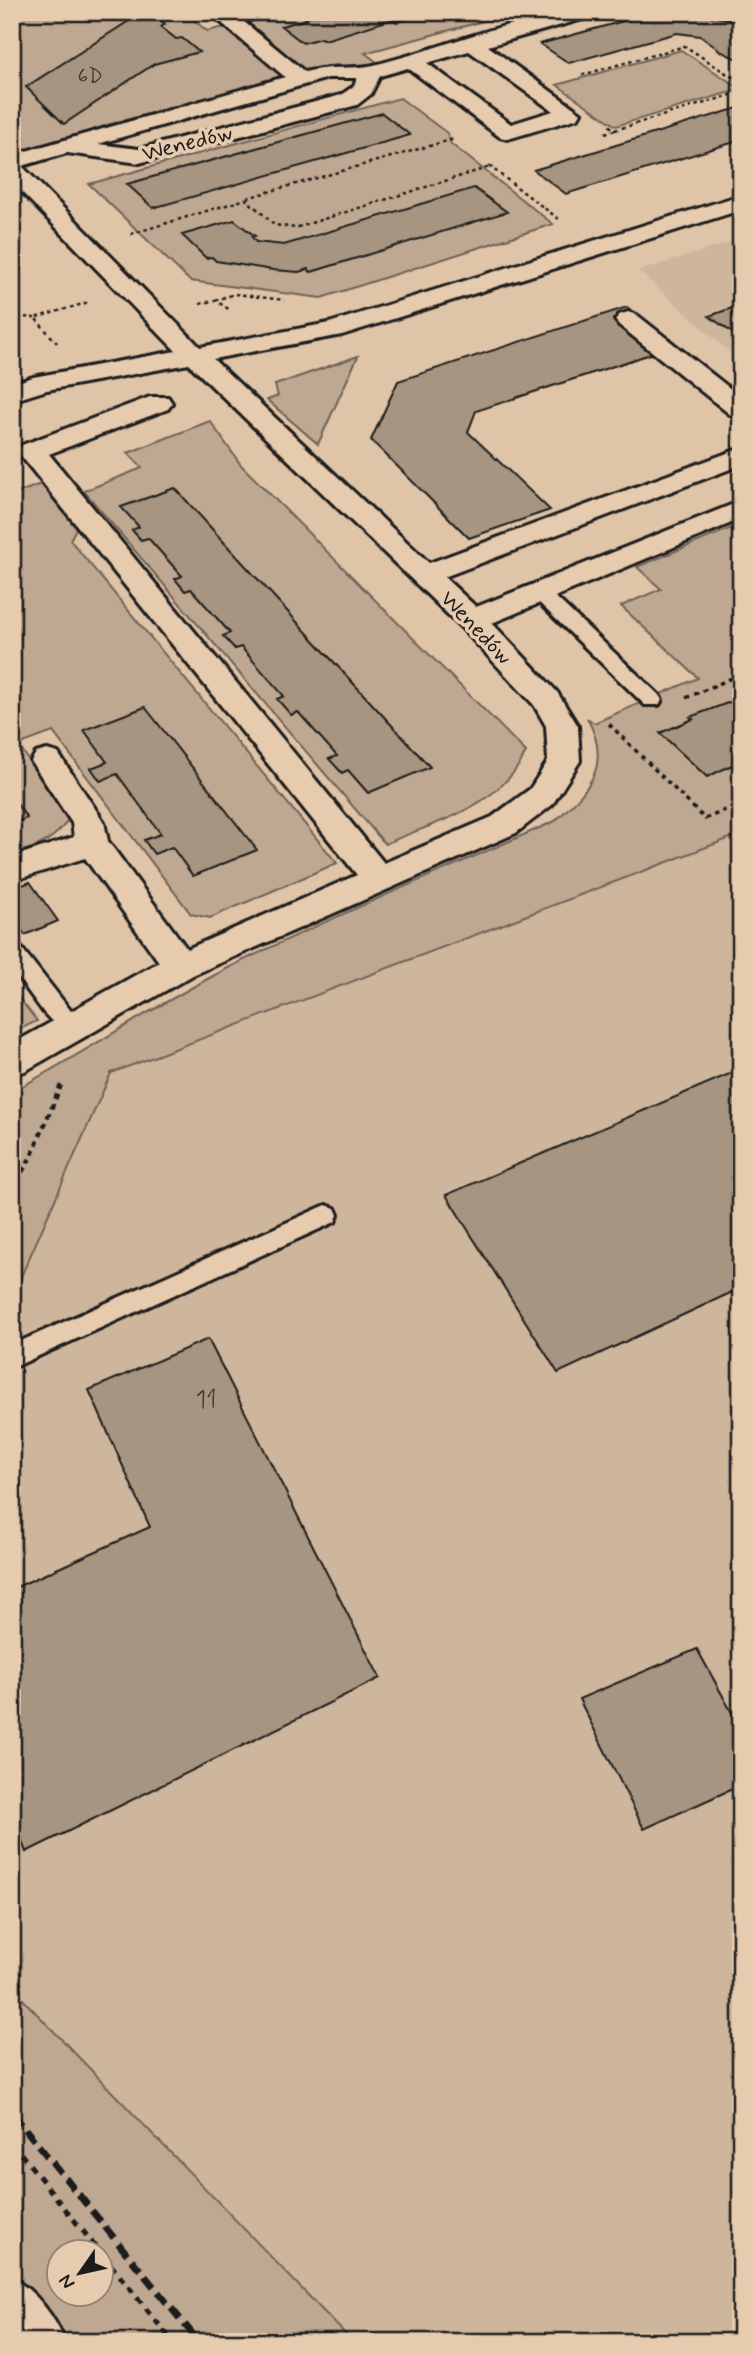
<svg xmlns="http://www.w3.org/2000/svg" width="753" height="2354" font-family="Mynerve,sans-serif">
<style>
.built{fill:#ceb69c}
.green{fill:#bfa891;stroke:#6e6256;stroke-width:2;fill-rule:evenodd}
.building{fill:#a89581;stroke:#1c1c1c;stroke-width:2}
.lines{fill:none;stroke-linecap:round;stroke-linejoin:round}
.lane-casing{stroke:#1c1c1c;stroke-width:6}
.street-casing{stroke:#1c1c1c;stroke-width:6}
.path-far3{stroke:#1c1c1c;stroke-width:2.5;stroke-dasharray:3.5 3.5;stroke-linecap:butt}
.path-far2{stroke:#1c1c1c;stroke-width:3.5;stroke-dasharray:4.5 4.5;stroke-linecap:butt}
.path-far1{stroke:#1c1c1c;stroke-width:4.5;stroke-dasharray:5 5;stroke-linecap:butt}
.path{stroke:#1c1c1c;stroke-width:5;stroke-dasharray:7 7;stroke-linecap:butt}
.lane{fill:#e7cbae;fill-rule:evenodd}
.street{fill:#e7cbae;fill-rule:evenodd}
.rail{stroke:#1c1c1c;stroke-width:7;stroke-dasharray:14 7;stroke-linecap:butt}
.labels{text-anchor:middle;stroke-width:7;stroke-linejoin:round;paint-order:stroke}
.far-number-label{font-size:21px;fill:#3f3a35}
.far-street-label{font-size:23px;fill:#1c1c1c;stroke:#e7cbae}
.number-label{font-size:24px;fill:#3f3a35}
</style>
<rect width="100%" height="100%" fill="#dfc4a8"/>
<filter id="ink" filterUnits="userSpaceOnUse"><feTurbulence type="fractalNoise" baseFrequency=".0143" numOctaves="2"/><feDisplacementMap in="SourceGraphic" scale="14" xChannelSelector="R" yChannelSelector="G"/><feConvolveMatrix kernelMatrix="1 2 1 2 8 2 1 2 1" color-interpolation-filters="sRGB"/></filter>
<g filter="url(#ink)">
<path class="built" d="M741 239V362L638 271Z
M741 834V2342H353L12 1988V1297L111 1073Z"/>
<path class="green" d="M23 12H184L207 31 225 27 288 76 107 125 41 150 24 152 12 147V142L24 137 12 125V21Z
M287 12H517L365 53 378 63 360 66 334 65 299 73 239 25Z
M681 50 741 89 616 126 557 85Z
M400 98 447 133 451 144 553 224 321 298 190 281 89 184Z
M358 356 318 444 267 400 278 396 275 385Z
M210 421 241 465 526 752C501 807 437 821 385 844L84 491 142 468 128 453Z
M46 482 79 523 70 540 337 863 210 918 191 914 53 732 18 745 70 817C57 838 37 849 12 853V495Z
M741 524V834L111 1073 12 1297V1092C87 1051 157 1004 234 965 339 913 448 869 555 821 589 790 613 765 587 718L594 723 698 678 621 606 661 589 637 567Z
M12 989 37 1021 12 1033Z
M12 1988 353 2342H12ZM60 2252H102V2294H60Z"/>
<path class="building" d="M143 12H151L165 24 161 27 176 39 182 38 199 52 154 64 64 124 26 87Z
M335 12H424L427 14 397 22 393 19 325 40 321 38 303 43 281 26 307 19 304 17Z
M656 12H690L732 20 741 25V61L722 52 700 36 677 33 569 63 540 44Z
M741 107V140L566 194 534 170Z
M382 113 410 135 153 208 127 184Z
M474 188 507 212 311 272 308 269 299 272 273 270 216 261 212 257 206 258 182 235 234 220 255 236 252 237 256 242 284 245Z
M741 305V339L709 316Z
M627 307 675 346 476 411 468 432 550 510 469 538 371 440 398 381Z
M175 488 221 539 430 767 368 793 348 770 342 773 329 759 337 756 298 712 291 715 277 699 284 696 241 647 235 649 223 636 230 633 191 589 185 591 175 579 182 576 148 538 141 540 132 530 139 527 121 507Z
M741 698V768L737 770 732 765 707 777 660 733 693 719 690 717Z
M145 707 257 850 193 876 172 847 154 854 144 840 161 834 117 774 100 781 91 768 107 762 84 730Z
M12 797 27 818 12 824Z
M30 882 58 921 25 935 12 916V889Z
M741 1069V1288L558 1373 446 1195Z
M208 1339 380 1678 26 1852 12 1815V1589L150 1527 89 1390Z
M697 1649 741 1729V1785L644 1829 579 1699Z"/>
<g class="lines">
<defs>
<path id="lane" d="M252 12H274L230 26 224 22Z
M539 586 546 588 659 695 662 700 659 705H645L532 596 530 592 532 588Z
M12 944 20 946 85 1029 81 1035 73 1038 65 1035 44 1013 12 969Z
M326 1205 335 1208 338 1215 335 1222 12 1368V1345Z
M12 2279C35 2289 56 2319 65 2342H24L12 2326Z"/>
<path id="street" d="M209 12H232L305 72C329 65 351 70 374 65 446 48 520 12 596 12L593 16 488 46 581 113 578 118 508 139 500 137 408 68 380 76 371 94 357 105 147 161 139 163 67 153 22 166 200 347 329 323 741 195V210L342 335 213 359 429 563 741 448V465L444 577 476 607 741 501V519L492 623 557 692 578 726 580 761 552 805 516 833 193 975 25 1071 12 1075V1044L159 962 85 858 12 881V857L74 837 72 823 31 761 36 753 47 750 58 753 104 822 108 841 187 949 357 875 22 457 18 451 22 445 150 397H168L172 403 168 409 49 454 384 863 492 817 530 789 548 761 546 726 534 705 461 627 189 364 47 390 12 401V384L33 377 176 351 12 182V155L285 77ZM469 51 553 111 511 124 427 63ZM328 78H357L354 86 341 95 139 149 98 144Z
M628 312 637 315 741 397V418L732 416 619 325 615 320 619 315Z"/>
</defs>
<use href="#lane" class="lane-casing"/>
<use href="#street" class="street-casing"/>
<path class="path-far3" d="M582 75 685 46 741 83
M615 130 741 92
M605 133 615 130 607 124
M489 166 560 220
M247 198 454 139
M131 234 246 199 275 225 295 228 493 166
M215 300 235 294 284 300
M200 304 215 300 230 310
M12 332 22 317 35 318
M57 343 35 318 86 303 89 306"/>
<path class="path-far2" d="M686 698 741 674
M609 724 705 819 741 803"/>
<path class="path-far1" d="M12 1189 32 1155 61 1085"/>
<path class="path" d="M12 2143 100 2252
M102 2254 173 2342"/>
<use href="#lane" class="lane"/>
<use href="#street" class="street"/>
<path class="rail" d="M12 2113 199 2342"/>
</g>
</g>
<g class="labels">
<g class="far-number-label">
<text x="90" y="82">6D</text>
</g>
<g class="far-street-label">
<text transform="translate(187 142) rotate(-14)" y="8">Wenedów</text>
<text transform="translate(477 627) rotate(46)" y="8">Wenedów</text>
</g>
<g class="number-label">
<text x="206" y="1407">11</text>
</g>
</g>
<rect width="753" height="2354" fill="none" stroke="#e7cbae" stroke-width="42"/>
<rect x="21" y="21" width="711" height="2312" fill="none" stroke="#1c1c1c" stroke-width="2.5" filter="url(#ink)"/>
<g transform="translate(80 2273) rotate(236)"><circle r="33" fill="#e7cbae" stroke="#968574" stroke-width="2"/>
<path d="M0-5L12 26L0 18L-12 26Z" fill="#1c1c1c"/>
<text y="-10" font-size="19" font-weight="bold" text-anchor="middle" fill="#1c1c1c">N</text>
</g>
</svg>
